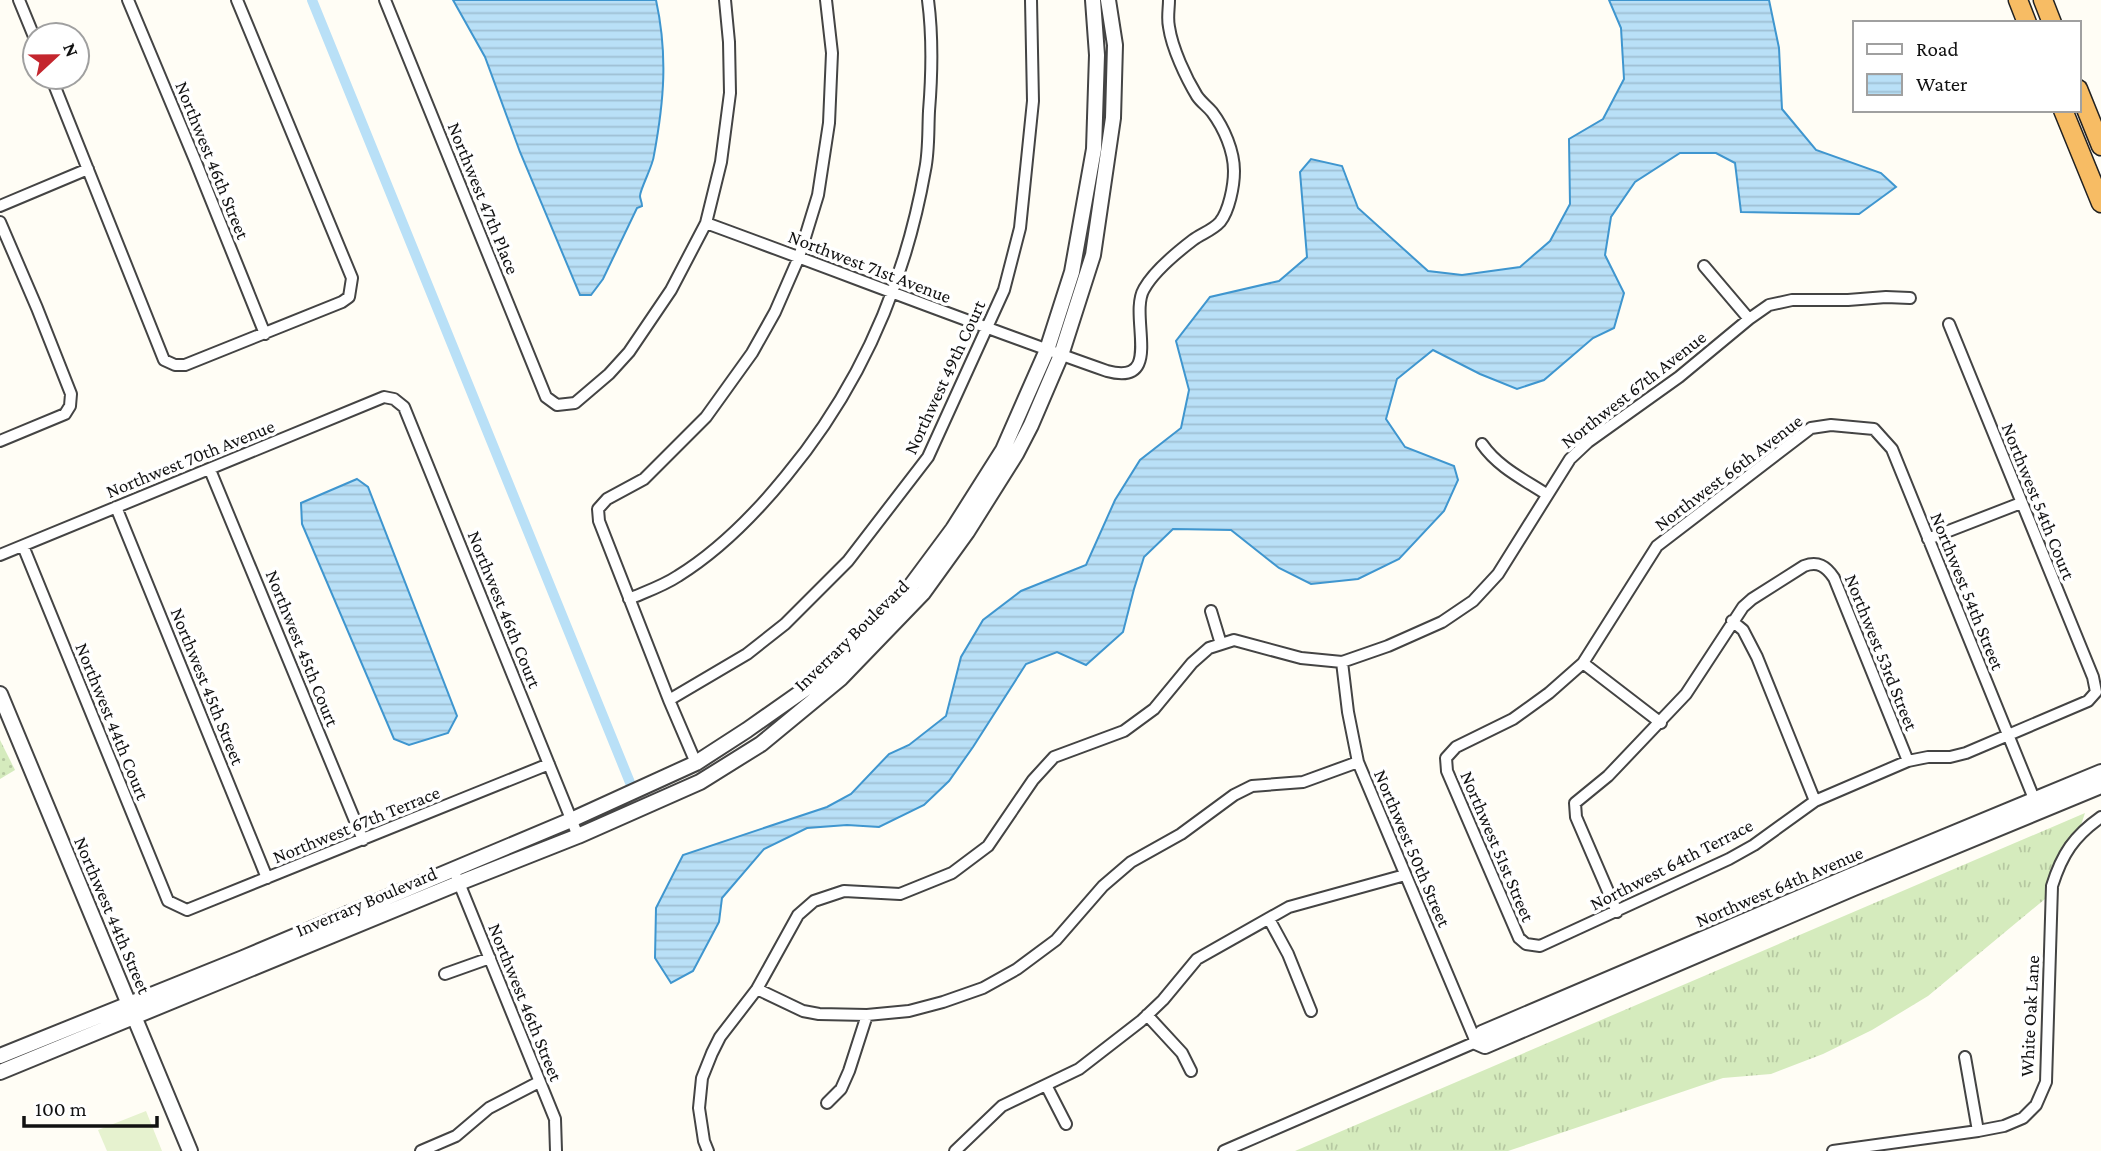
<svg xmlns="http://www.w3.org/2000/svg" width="2101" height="1151" font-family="'Crimson Pro',serif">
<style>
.grass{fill:url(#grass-tufts)}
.park{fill:url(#park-dots)}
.pitch{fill:#e6f2cf}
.water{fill:url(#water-rules);stroke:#3f96cf;stroke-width:2}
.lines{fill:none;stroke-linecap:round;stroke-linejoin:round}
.canal{stroke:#b9e0f7;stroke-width:10}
.minor-casing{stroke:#444;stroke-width:14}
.tertiary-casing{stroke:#444;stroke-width:18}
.trunk-casing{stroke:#222;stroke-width:21}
.minor{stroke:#fff;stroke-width:10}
.tertiary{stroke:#fff;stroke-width:14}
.trunk{stroke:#f7bc64;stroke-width:18}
.labels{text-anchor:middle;stroke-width:7;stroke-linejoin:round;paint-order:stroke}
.street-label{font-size:19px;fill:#111;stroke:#fff}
</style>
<defs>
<pattern id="grass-tufts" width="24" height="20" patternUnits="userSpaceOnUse" patternTransform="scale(1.75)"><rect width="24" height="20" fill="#d5ebbd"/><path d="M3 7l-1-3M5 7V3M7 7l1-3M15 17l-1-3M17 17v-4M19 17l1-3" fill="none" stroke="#b6c8a1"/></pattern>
<pattern id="park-dots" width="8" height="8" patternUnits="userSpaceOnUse" patternTransform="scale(1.75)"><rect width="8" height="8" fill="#d5ebbd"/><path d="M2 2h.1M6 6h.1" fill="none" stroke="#b6c8a1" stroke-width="1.8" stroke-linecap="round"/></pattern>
<pattern id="water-rules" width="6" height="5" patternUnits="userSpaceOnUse" patternTransform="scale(1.75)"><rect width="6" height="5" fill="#b9e0f7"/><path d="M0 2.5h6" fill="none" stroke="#9ebfd3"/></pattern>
</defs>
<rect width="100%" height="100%" fill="#fffdf5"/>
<path class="grass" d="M2085 813 2080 828 2062 847 2050 872 2045 899 1928 996 1872 1030 1823 1054 1771 1074 1723 1078 1508 1151H1295Z"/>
<path class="park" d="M0 740 15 770 0 779Z"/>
<path class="pitch" d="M146 1111 162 1151H107L98 1130Z"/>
<path class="water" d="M453 0H656C668 55 664 101 654 155 653 166 640 189 640 196 640 199 642 202 642 206L637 208 603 279 591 295H580L520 152 485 57Z
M1609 0H1769L1779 48 1782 109 1816 150 1881 173 1896 187 1859 214 1741 212 1735 163 1716 153H1680L1635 182 1611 217 1605 255 1624 293 1614 328 1593 338 1544 380 1517 389 1480 374 1433 350 1397 379 1386 419 1405 447 1454 466 1458 480 1444 511 1399 559 1358 579 1311 584 1279 568 1231 530 1173 529 1144 557 1134 589 1123 632 1086 665 1057 652 1026 664 973 747 949 781 924 805 879 827 847 825 807 828 764 849 722 898 719 922 693 971 671 983 655 958 656 908 683 855 827 807 851 794 889 754 909 745 946 716 961 657 983 620 1021 591 1086 565 1115 500 1140 460 1181 428 1189 390 1176 341 1210 297 1279 281 1307 257 1300 172 1311 159 1342 166 1358 208 1428 271 1462 275 1520 267 1550 241 1570 204 1569 139 1603 119 1624 79 1621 28Z
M357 479 368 487 457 716 448 733 409 745 394 739 302 524 301 503Z"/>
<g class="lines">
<path class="canal" d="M312 0 631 785"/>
<defs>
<path id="minor" d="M19 0 35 39
M128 0 195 160 265 334
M385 0 546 397 557 405 575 403 609 374 629 352 671 290 706 223 721 162 730 93 729 42 725 0
M51 77 164 360 175 365H185L342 302 349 297 352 278 237 0
M0 206 88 169
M0 222 37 308 71 394 70 406 65 414 0 441
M706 223C840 272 973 324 1107 371 1165 387 1128 316 1144 289 1154 271 1176 253 1193 240 1201 234 1213 230 1220 222 1229 211 1234 186 1234 171 1234 151 1224 128 1212 112 1207 106 1201 102 1197 96 1186 78 1172 48 1169 27 1167 18 1169 9 1169 0
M1704 266 1749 319
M1949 324 2093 677 2096 692 2088 701 1966 753 1950 757H1928L1908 761 1815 801 1754 845 1729 859 1540 946 1526 944 1519 938 1447 771 1446 758 1456 747 1513 719 1549 693 1583 663 1657 546 1811 428 1831 425 1874 429 1892 449 2037 806
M1482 444C1498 467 1523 479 1546 494
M210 470 363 840
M116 507 267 878
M1928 539 2021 503
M23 546 168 901 187 910 549 764
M0 555 384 397 394 399 404 407 578 836
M629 599C645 592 663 586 678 576 720 550 755 514 786 476 860 387 905 283 925 170 929 151 928 131 929 111 932 74 933 38 928 0
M1211 611 1221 644
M1732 621 1743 630 1757 657 1815 801
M1583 663 1661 723
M669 700 747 654 785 624 848 561 928 457 1004 290 1020 228 1033 101 1031 0
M696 763 669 700 599 521 598 509 607 499 644 479 706 417 752 353 775 312 799 257 818 195 829 123 832 53 826 0
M457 878 555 1119 556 1151
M1617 912 1576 817 1575 803 1608 776 1686 694 1743 607 1752 599 1804 566C1818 561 1826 566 1834 578L1908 761
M1269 919 1288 954 1311 1011
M445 974 490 958
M757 989 803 1011 819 1014 867 1015 909 1011 943 1002 983 988 1017 969 1056 940 1103 886 1131 862 1181 834 1234 795 1252 786 1303 782 1358 762
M1147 1015 1182 1053 1191 1071
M1965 1057 1978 1131
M1046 1085 1066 1124
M827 1103 841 1089 849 1071 867 1015
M421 1151 456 1136 489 1108 539 1082
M708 1151 704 1141 699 1108 702 1078 712 1053 720 1037 757 989 798 915 814 901 844 891 900 894 952 873 988 846 1033 780 1054 757 1124 731 1154 709 1192 663 1209 648 1234 640 1301 658 1342 662 1388 646 1442 622 1473 601 1498 574 1570 459 1588 442 1679 377 1749 319 1769 305 1792 300H1848L1886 297 1910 298
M955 1151 1002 1106 1079 1069 1141 1021 1163 1000 1197 959 1289 907 1405 875
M1224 1151 1476 1042 1358 762 1348 712 1342 662
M1833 1151 1978 1131 2004 1126 2023 1118 2036 1105 2046 1082 2052 886C2062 854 2074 836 2101 817"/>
<path id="tertiary" d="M0 694 190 1151
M2101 772 1850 876 1482 1033 1476 1042 1485 1046 1854 888 2101 786
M0 1056 243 958 571 820 696 763 747 730 831 671 907 591 953 529 1003 450 1047 350 1072 272 1094 149 1097 55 1093 0
M0 1072 459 883 578 836 700 782 761 744 841 678 923 593 967 532 1016 454 1031 425 1061 355 1093 255 1113 118 1115 45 1108 0"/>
<path id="trunk" d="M2018 0 2027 23
M2043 0 2052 23
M2078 89 2101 146
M2063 110 2101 203"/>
</defs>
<use href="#minor" class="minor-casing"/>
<use href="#tertiary" class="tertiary-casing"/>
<use href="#trunk" class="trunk-casing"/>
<use href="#minor" class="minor"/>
<use href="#tertiary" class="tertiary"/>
<use href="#trunk" class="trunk"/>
</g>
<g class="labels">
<g class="street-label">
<text transform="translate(213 160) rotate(68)" y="7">Northwest 46th Street</text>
<text transform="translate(484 198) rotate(68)" y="7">Northwest 47th Place</text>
<text transform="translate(870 266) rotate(21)" y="7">Northwest 71st Avenue</text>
<text transform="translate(944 377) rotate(-65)" y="7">Northwest 49th Court</text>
<text transform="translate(1633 389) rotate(-38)" y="7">Northwest 67th Avenue</text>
<text transform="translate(190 458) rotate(-22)" y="7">Northwest 70th Avenue</text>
<text transform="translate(1728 472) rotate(-37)" y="7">Northwest 66th Avenue</text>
<text transform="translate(2039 501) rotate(68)" y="7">Northwest 54th Court</text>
<text transform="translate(1968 591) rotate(68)" y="7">Northwest 54th Street</text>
<text transform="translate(505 609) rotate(68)" y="7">Northwest 46th Court</text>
<text transform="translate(851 635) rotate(-44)" y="7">Inverrary Boulevard</text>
<text transform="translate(303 648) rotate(68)" y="7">Northwest 45th Court</text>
<text transform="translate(1882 652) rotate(68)" y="7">Northwest 53rd Street</text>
<text transform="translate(208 686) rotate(68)" y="7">Northwest 45th Street</text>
<text transform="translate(113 721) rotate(68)" y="7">Northwest 44th Court</text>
<text transform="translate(356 824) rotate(-22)" y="7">Northwest 67th Terrace</text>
<text transform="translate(1498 846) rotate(67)" y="7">Northwest 51st Street</text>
<text transform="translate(1413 848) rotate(67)" y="7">Northwest 50th Street</text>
<text transform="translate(1671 864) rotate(-27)" y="7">Northwest 64th Terrace</text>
<text transform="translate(1779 886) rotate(-23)" y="7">Northwest 64th Avenue</text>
<text transform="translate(366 901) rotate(-23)" y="7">Inverrary Boulevard</text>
<text transform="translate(113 915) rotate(67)" y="7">Northwest 44th Street</text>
<text transform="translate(526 1002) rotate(68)" y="7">Northwest 46th Street</text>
<text transform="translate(2029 1016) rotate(-87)" y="7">White Oak Lane</text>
</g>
</g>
<rect x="1853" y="21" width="228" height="91" fill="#ffffff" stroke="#a0a0a0" stroke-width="2"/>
<rect x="1867" y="44" width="35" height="10" fill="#ffffff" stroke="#a0a0a0" stroke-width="2"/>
<text x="1916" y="56" font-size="21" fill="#111111">Road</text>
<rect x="1867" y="74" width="35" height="21" fill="url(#water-rules)" stroke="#a0a0a0" stroke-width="2"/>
<text x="1916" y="91" font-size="21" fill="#111111">Water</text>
<g transform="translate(56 56) rotate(68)"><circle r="33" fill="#ffffff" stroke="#a0a0a0" stroke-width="2"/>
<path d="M0-5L12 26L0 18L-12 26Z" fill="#c4262e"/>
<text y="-10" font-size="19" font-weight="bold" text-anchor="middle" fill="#111111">N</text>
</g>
<path d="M24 1116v10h133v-10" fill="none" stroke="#111111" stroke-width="3.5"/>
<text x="35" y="1116" font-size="21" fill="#111111" stroke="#ffffff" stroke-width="5" paint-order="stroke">100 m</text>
</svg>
